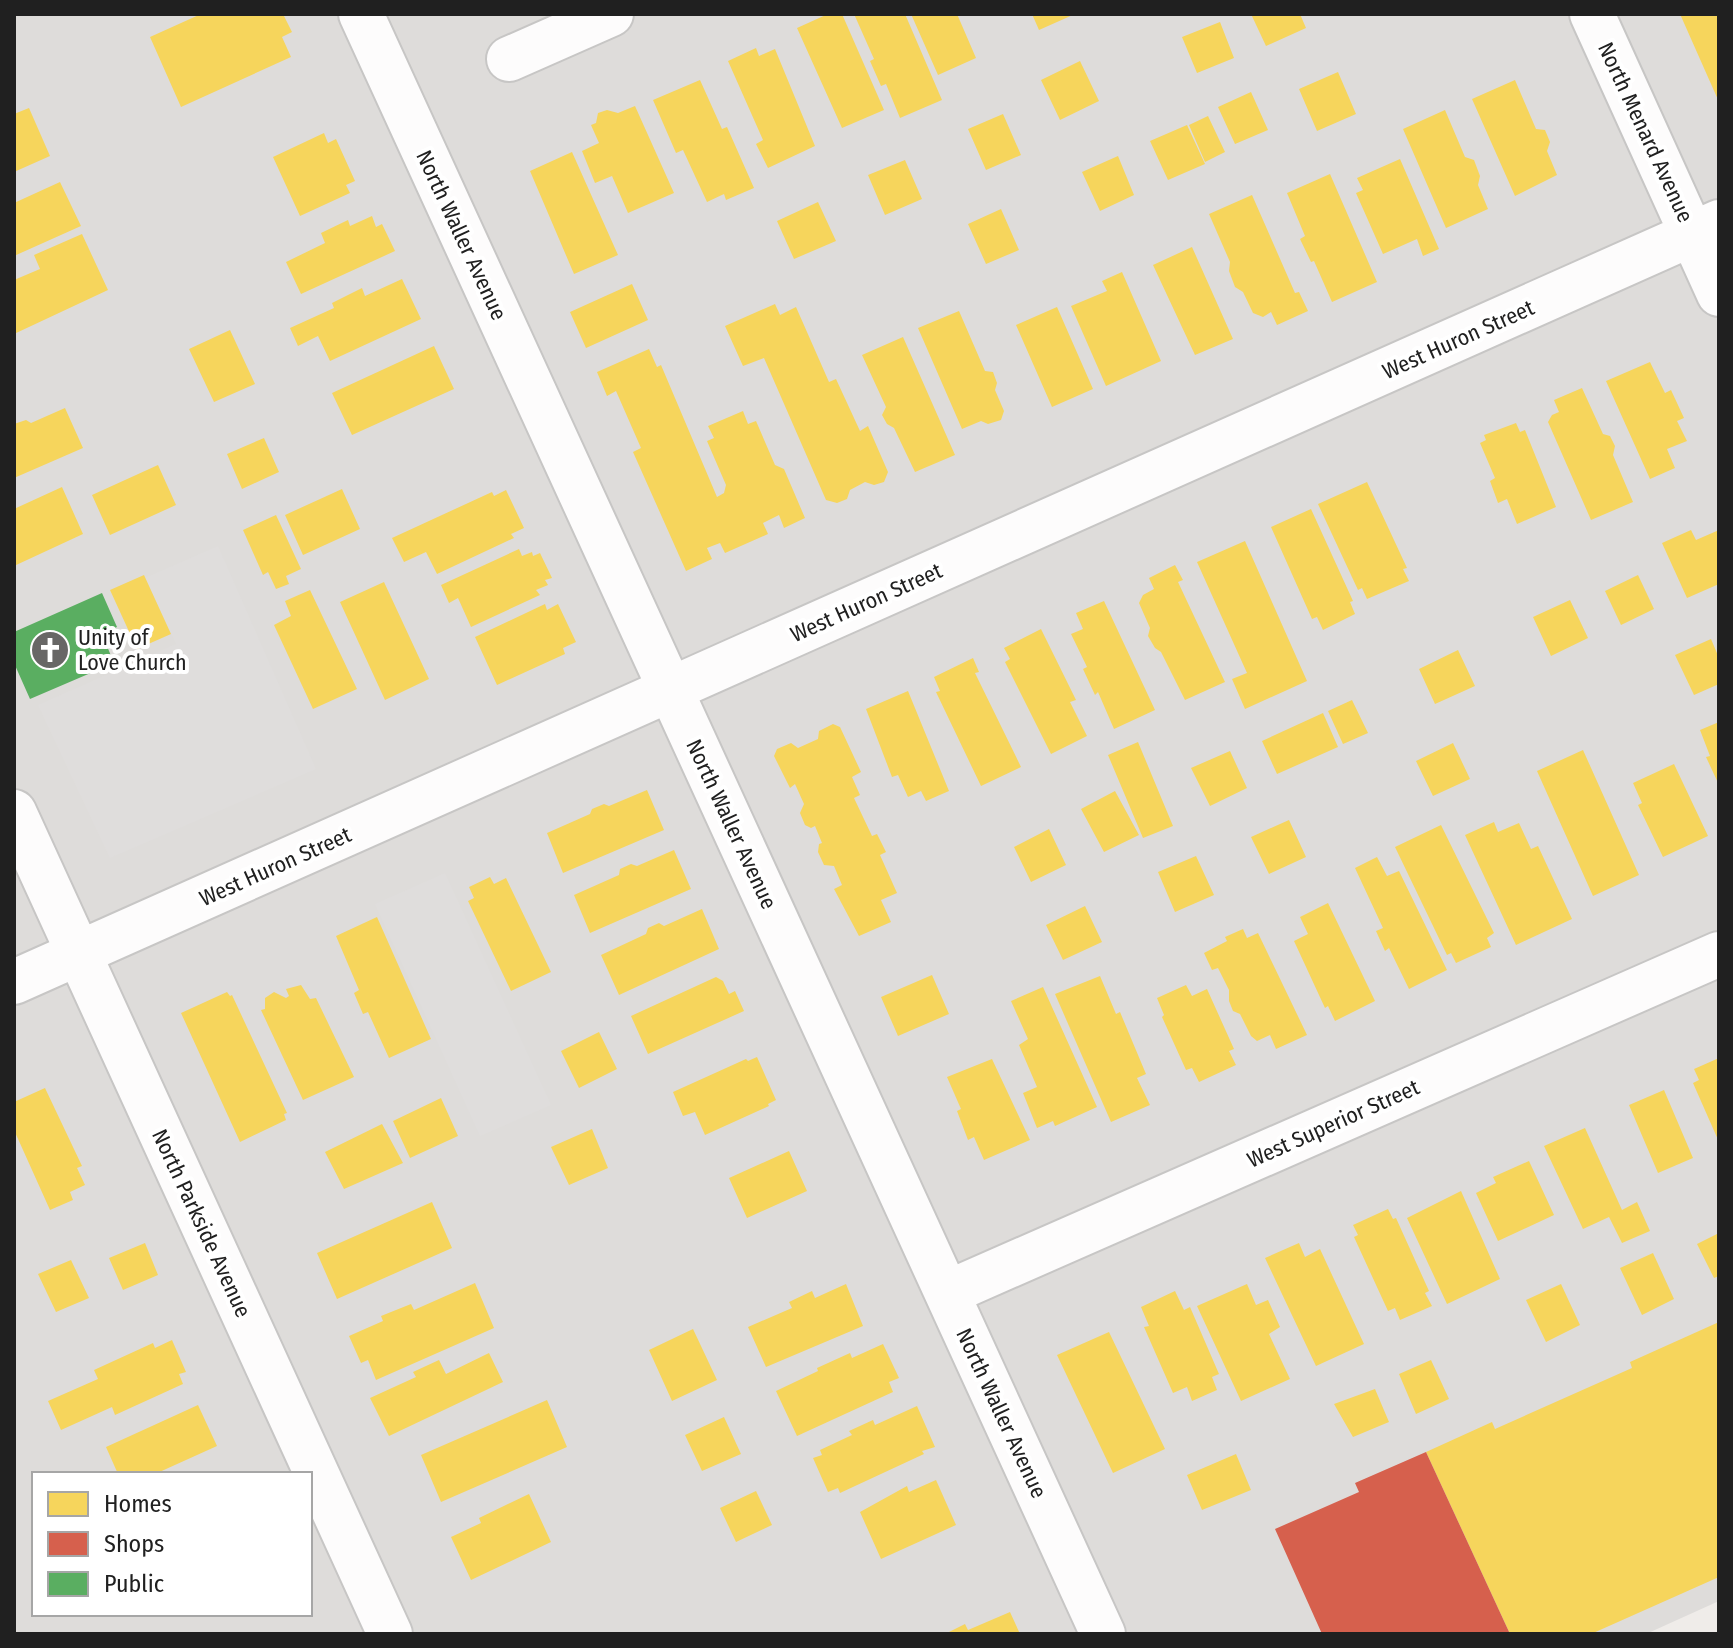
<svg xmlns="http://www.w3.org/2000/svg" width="1733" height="1648" font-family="'Fira Sans Condensed',sans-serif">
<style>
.residential{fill:#dedcda;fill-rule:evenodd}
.parking{fill:#dfdddc}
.homes{fill:#f6d55c}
.shops{fill:#d6604d}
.public{fill:#5aae61}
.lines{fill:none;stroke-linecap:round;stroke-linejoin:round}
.street-casing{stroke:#c7c6c5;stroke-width:48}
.street{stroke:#fdfcfc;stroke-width:44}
.labels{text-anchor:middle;stroke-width:8;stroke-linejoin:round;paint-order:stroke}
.street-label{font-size:22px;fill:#202020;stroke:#fff}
.poi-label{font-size:22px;fill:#202020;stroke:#fff;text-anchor:start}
</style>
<rect width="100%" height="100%" fill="#efece9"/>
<path class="residential" d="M14 14H1719V1601L1646 1634H14ZM34 1474H310V1614H34Z"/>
<path class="parking" d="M218 546 316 769 110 858 38 705 176 644 145 578Z
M445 873 551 1105 480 1136 375 904Z"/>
<path class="homes" d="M201 14H283L292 32 282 37 291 57 181 107 150 37Z
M828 14H842L884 110 842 128 797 28Z
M854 14H905L942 100 900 118 886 84 881 86 870 61 874 59Z
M911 14H957L976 58 938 75Z
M1032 14H1075L1039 30Z
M1251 14H1300L1306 28 1266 46Z
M1680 14H1719V102Z
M1220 22 1234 58 1197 73 1182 37Z
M756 48 759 56 775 49 815 146 768 168 756 144 763 140 728 61Z
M1080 61 1099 101 1060 120 1041 80Z
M1338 72 1356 114 1317 131 1299 89Z
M700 80 722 129 727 127 754 188 726 200 724 194 707 202 683 150 676 153 653 100Z
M1515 80 1536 129 1545 130 1550 142 1547 151 1557 175 1515 196 1472 99Z
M1251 92 1268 130 1235 144 1218 107Z
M635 106 674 193 628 213 612 176 595 183 582 151 599 143 591 125 596 123 598 113 607 110 618 113Z
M29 108 50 156 14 172V114Z
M1445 110 1465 157 1474 160 1480 176 1478 185 1488 209 1446 228 1403 129Z
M1003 114 1021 155 986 170 968 129Z
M1208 116 1225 152 1205 162 1189 125Z
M1187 125 1205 164 1168 180 1150 141Z
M324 133 328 143 336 139 355 181 346 185 350 193 300 216 273 157Z
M572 152 618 255 574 274 530 171Z
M1118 156 1134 195 1100 211 1082 172Z
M1400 159 1439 249 1423 256 1417 239 1383 254 1356 193 1363 190 1357 178Z
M905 160 922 199 885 215 868 175Z
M1330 174 1377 282 1332 302 1314 261 1311 262 1300 239 1305 236 1287 193Z
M60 182 81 226 14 256V203Z
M1252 195 1295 293 1299 292 1308 311 1277 325 1271 312 1263 317 1253 313 1243 292 1235 287 1229 271 1230 262 1209 214Z
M818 202 836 241 794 259 777 221Z
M1001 209 1019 250 986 264 968 224Z
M372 216 376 227 382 224 395 251 301 294 286 262 325 243 321 233 348 220 350 226Z
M82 234 108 290 14 334V280L40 269 34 255Z
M1192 247 1233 339 1195 355 1153 265Z
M1122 272 1161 361 1106 386 1071 306 1107 291 1102 281Z
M402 279 421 319 330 361 318 336 298 346 290 328 334 308 332 303 362 288 365 296Z
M632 284 648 320 586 348 570 312Z
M775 304 780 315 796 307 829 382 836 379 860 431 868 426 888 472 884 482 874 485 865 482 850 490 847 499 837 503 826 500 764 358 743 366 725 326Z
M1057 307 1093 389 1052 407 1016 325Z
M959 311 985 371 993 372 997 383 995 390 1004 411 1001 420 988 424 981 421 962 429 918 328Z
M230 330 255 384 214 402 189 349Z
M903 337 955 455 915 472 894 428 887 424 882 415 886 407 862 355Z
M434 346 454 389 352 435 332 393Z
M649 349 657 367 661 365 717 497 724 493 726 485 707 441 714 438 708 426 743 411 748 424 756 421 775 465 784 469 805 518 784 528 779 515 763 523 768 534 725 553 720 543 707 548 712 559 686 571 633 452 641 448 616 391 607 396 597 372Z
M1650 362 1665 393 1671 390 1684 418 1677 421 1687 441 1667 449 1675 468 1650 479 1606 381Z
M1582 388 1603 434 1610 436 1615 446 1613 455 1633 502 1591 520 1548 422 1552 415 1559 412 1554 400Z
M65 408 83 448 14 478V424L26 420 31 423Z
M1516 423 1520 432 1525 430 1556 507 1517 524 1507 499 1498 503 1490 481 1495 478 1480 443 1486 440 1484 435Z
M264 438 279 472 242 489 227 454Z
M158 465 176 505 110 535 92 495Z
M1367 482 1407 568 1403 569 1409 581 1367 599 1362 588 1358 590 1318 504Z
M62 487 83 534 14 566V509Z
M342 489 360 529 303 555 285 515Z
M506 490 524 528 511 534 514 538 437 574 426 552 404 562 392 538 492 492 494 496Z
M1311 509 1353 601 1350 602 1355 614 1323 630 1317 617 1312 619 1271 527Z
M276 515 301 569 286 576 289 584 276 589 268 572 263 575 243 530Z
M1691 530 1696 540 1719 530V584L1687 598 1662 543Z
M1245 541 1307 681 1245 709 1232 679 1247 673 1197 562Z
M519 549 522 556 532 552 533 556 540 553 552 578 545 580 548 585 536 590 540 595 471 627 458 598 449 603 441 585Z
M1175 565 1183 580 1178 582 1225 682 1185 700 1161 652 1155 648 1148 636 1150 628 1139 603 1143 595 1154 589 1149 578Z
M144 575 171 634 137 649 110 590Z
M1638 575 1654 609 1621 625 1605 591Z
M384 582 429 679 385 700 340 602Z
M310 590 357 689 313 709 274 625 291 616 285 601Z
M1570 600 1588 638 1551 656 1533 617Z
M1104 601 1155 710 1114 729 1098 692 1095 695 1083 669 1087 667 1071 634 1083 629 1076 613Z
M545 604 547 610 558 604 576 642 563 648 565 654 497 685 475 637Z
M1041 629 1076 700 1070 702 1087 736 1051 754 1005 662 1010 659 1004 648Z
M1711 639 1719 658V684L1694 695 1675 655Z
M1458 650 1475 686 1435 704 1419 669Z
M973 658 979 672 975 673 1021 767 981 786 936 692 940 691 934 677Z
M908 691 949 791 926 801 921 791 908 797 898 775 892 777 866 709Z
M1352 700 1368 733 1343 744 1328 711Z
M1323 713 1338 747 1277 774 1262 741Z
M1719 722V785L1706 757 1710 756 1700 730Z
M833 724 840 727 861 772 852 777 860 795 854 798 872 836 877 834 886 852 880 855 897 893 881 900 891 922 859 936 834 889 842 885 834 866 824 865 818 852 819 844 822 843 815 826 811 828 805 825 800 813 804 804 795 784 790 788 774 756 777 749 791 743 798 748 818 739 819 731Z
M1138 742 1173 826 1143 838 1108 755Z
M1453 743 1470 779 1433 796 1416 761Z
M1583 750 1639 875 1593 896 1537 771Z
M1230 751 1247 788 1210 806 1191 768Z
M1674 764 1708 836 1663 857 1638 805 1642 803 1633 783Z
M647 790 664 830 563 873 547 833 590 814 592 809 604 804 609 806Z
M1115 791 1139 835 1104 852 1081 809Z
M1289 820 1306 857 1269 874 1251 837Z
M1494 822 1498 832 1519 823 1531 849 1538 846 1572 919 1516 945 1465 835Z
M1441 825 1494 933 1487 938 1491 947 1456 963 1451 953 1447 955 1395 847Z
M1049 829 1066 865 1031 882 1014 847Z
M674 850 691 889 590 933 574 895 619 875 620 869 631 864 637 866Z
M1196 856 1214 895 1175 912 1158 872Z
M1377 857 1387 876 1399 871 1447 970 1409 989 1389 948 1385 951 1376 931 1383 928 1355 868Z
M490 877 494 884 506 878 551 972 511 991 468 901 474 898 469 887Z
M1328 903 1375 1001 1335 1021 1328 1006 1325 1008 1294 941 1308 934 1300 917Z
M1085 906 1102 942 1063 960 1046 925Z
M702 909 719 949 619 995 601 955 646 934 648 928 659 923 664 926Z
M377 917 431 1039 389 1058 368 1012 363 1014 354 993 359 990 336 936Z
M1243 929 1247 938 1258 933 1307 1035 1276 1049 1270 1035 1257 1041 1251 1036 1240 1014 1233 1011 1229 1001V990L1218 968 1212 970 1204 953 1227 941 1225 937Z
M932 975 949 1014 898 1036 881 997Z
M1100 976 1116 1014 1120 1012 1146 1074 1137 1078 1150 1105 1111 1122 1055 994Z
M716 977 723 981 729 994 735 991 744 1011 648 1054 631 1016Z
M301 985 310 999 316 998 354 1077 303 1100 261 1010 265 1009V998L274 992 286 998 289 996 286 989Z
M1186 985 1192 996 1207 989 1234 1049 1229 1051 1236 1065 1199 1082 1192 1068 1186 1070 1162 1017 1164 1015 1157 998Z
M1043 987 1097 1107 1055 1126 1053 1121 1037 1128 1023 1093 1037 1087 1019 1045 1028 1039 1011 1001Z
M227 992 230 996 232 995 287 1113 284 1114 286 1120 240 1142 181 1013Z
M599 1032 617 1069 579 1088 561 1051Z
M757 1057 776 1100 768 1104 769 1106 705 1135 695 1112 683 1116 673 1092 746 1059 748 1061Z
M1719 1058V1142L1693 1083 1699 1080 1694 1069Z
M992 1059 1030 1140 984 1160 974 1137 968 1140 957 1111 961 1109 947 1077Z
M45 1088 82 1166 77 1168 85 1185 70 1192 73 1200 50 1210 14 1130V1102Z
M1664 1090 1693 1158 1658 1173 1629 1105Z
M441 1098 458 1136 410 1158 393 1121Z
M382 1124 403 1163 344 1189 325 1152Z
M1585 1128 1622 1210 1637 1202 1650 1231 1622 1243 1609 1217 1583 1229 1544 1146Z
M592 1129 608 1168 569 1185 551 1147Z
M789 1151 807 1191 747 1218 729 1178Z
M1529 1161 1554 1215 1498 1241 1476 1193 1496 1183 1493 1177Z
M1461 1191 1500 1279 1447 1304 1407 1218Z
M432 1202 452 1248 337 1299 317 1253Z
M1388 1209 1393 1219 1396 1218 1429 1291 1425 1293 1432 1306 1400 1320 1395 1308 1388 1311 1354 1237 1358 1235 1353 1225Z
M1719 1233V1276L1714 1278 1697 1244Z
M145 1243 158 1275 123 1290 109 1258Z
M1299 1243 1305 1257 1320 1249 1364 1344 1316 1366 1265 1258Z
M1653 1253 1674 1299 1642 1315 1620 1268Z
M71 1260 89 1298 56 1312 38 1274Z
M475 1283 494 1328 376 1380 368 1360 361 1363 349 1336 383 1321 381 1316 411 1304 414 1310Z
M846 1284 863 1326 766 1367 748 1327 792 1308 789 1302 812 1291 815 1298Z
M1247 1284 1256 1305 1268 1300 1280 1327 1269 1334 1290 1379 1241 1401 1197 1306Z
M1561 1284 1580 1325 1546 1342 1526 1300Z
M1175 1291 1184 1310 1190 1307 1219 1374 1212 1377 1217 1390 1192 1401 1187 1387 1173 1393 1144 1327 1149 1326 1141 1307Z
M1719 1322V1577L1591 1634H1510L1426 1452 1492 1422 1495 1429 1632 1368 1630 1362Z
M693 1329 717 1380 672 1401 649 1350Z
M1109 1332 1165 1449 1113 1473 1057 1355Z
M172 1340 186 1372 179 1374 183 1384 115 1415 112 1407 61 1430 48 1401 98 1379 94 1370 153 1343 155 1348Z
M883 1344 899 1378 889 1382 893 1392 797 1436 776 1391 818 1371 817 1368 850 1353 852 1358Z
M489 1353 503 1382 389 1436 370 1398 416 1377 413 1372 439 1360 446 1374Z
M1431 1360 1449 1399 1416 1414 1399 1374Z
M1375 1389 1389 1422 1353 1437 1334 1404Z
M547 1400 567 1447 441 1502 421 1455Z
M198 1405 217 1446 155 1474H118L106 1447Z
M917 1406 935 1447 922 1451 924 1454 840 1493 838 1488 828 1492 813 1458 822 1455 820 1450 852 1435 849 1431 873 1420 875 1425Z
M724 1417 741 1454 702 1471 685 1435Z
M1236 1454 1251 1490 1202 1510 1187 1475Z
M936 1480 956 1525 881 1559 860 1512 907 1486 909 1492Z
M756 1491 772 1525 736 1542 720 1508Z
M529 1494 551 1542 471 1580 451 1537 481 1523 479 1518Z
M1010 1612 1020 1634H945L965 1624 968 1630Z"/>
<path class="shops" d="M1426 1452 1510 1634H1322L1275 1529 1359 1492 1355 1483Z"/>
<path class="public" d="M102 593 117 627 102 634 114 663 30 699 14 663V632Z"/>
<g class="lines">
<defs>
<path id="street" d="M361 14 1103 1634
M1592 14 1719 294
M509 59 611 14
M14 812 390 1634
M14 982 1719 222
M947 1293 1719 954"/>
</defs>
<use href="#street" class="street-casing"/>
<use href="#street" class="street"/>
</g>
<defs>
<symbol id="church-disc" viewBox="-11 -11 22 22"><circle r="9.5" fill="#686766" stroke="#fff"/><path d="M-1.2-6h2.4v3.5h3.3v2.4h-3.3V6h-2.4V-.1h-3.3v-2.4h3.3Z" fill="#fff"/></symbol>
</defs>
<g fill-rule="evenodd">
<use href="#church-disc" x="28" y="628" width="44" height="44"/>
</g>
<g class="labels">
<g class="street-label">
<text transform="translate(1646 132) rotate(65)" y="8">North Menard Avenue</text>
<text transform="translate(462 235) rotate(65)" y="8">North Waller Avenue</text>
<text transform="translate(1458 339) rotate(-24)" y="8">West Huron Street</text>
<text transform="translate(866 602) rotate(-24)" y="8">West Huron Street</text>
<text transform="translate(732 824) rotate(65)" y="8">North Waller Avenue</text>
<text transform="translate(275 866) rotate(-24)" y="8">West Huron Street</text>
<text transform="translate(1333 1123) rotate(-24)" y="8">West Superior Street</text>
<text transform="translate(202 1223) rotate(65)" y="8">North Parkside Avenue</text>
<text transform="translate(1002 1413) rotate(65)" y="8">North Waller Avenue</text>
</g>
<g class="poi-label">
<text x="78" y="645">Unity of<tspan x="78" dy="25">Love Church</tspan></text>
</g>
</g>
<rect width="1733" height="1648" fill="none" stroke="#202020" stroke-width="32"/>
<rect x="32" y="1472" width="280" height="144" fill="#ffffff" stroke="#a6a6a6" stroke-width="2"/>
<rect x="48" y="1492" width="40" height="24" fill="#f6d55c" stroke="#a6a6a6" stroke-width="2"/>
<text x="104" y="1512" font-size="24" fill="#202020">Homes</text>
<rect x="48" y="1532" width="40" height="24" fill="#d6604d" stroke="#a6a6a6" stroke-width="2"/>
<text x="104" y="1552" font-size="24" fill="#202020">Shops</text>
<rect x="48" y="1572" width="40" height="24" fill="#5aae61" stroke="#a6a6a6" stroke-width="2"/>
<text x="104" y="1592" font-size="24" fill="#202020">Public</text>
</svg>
